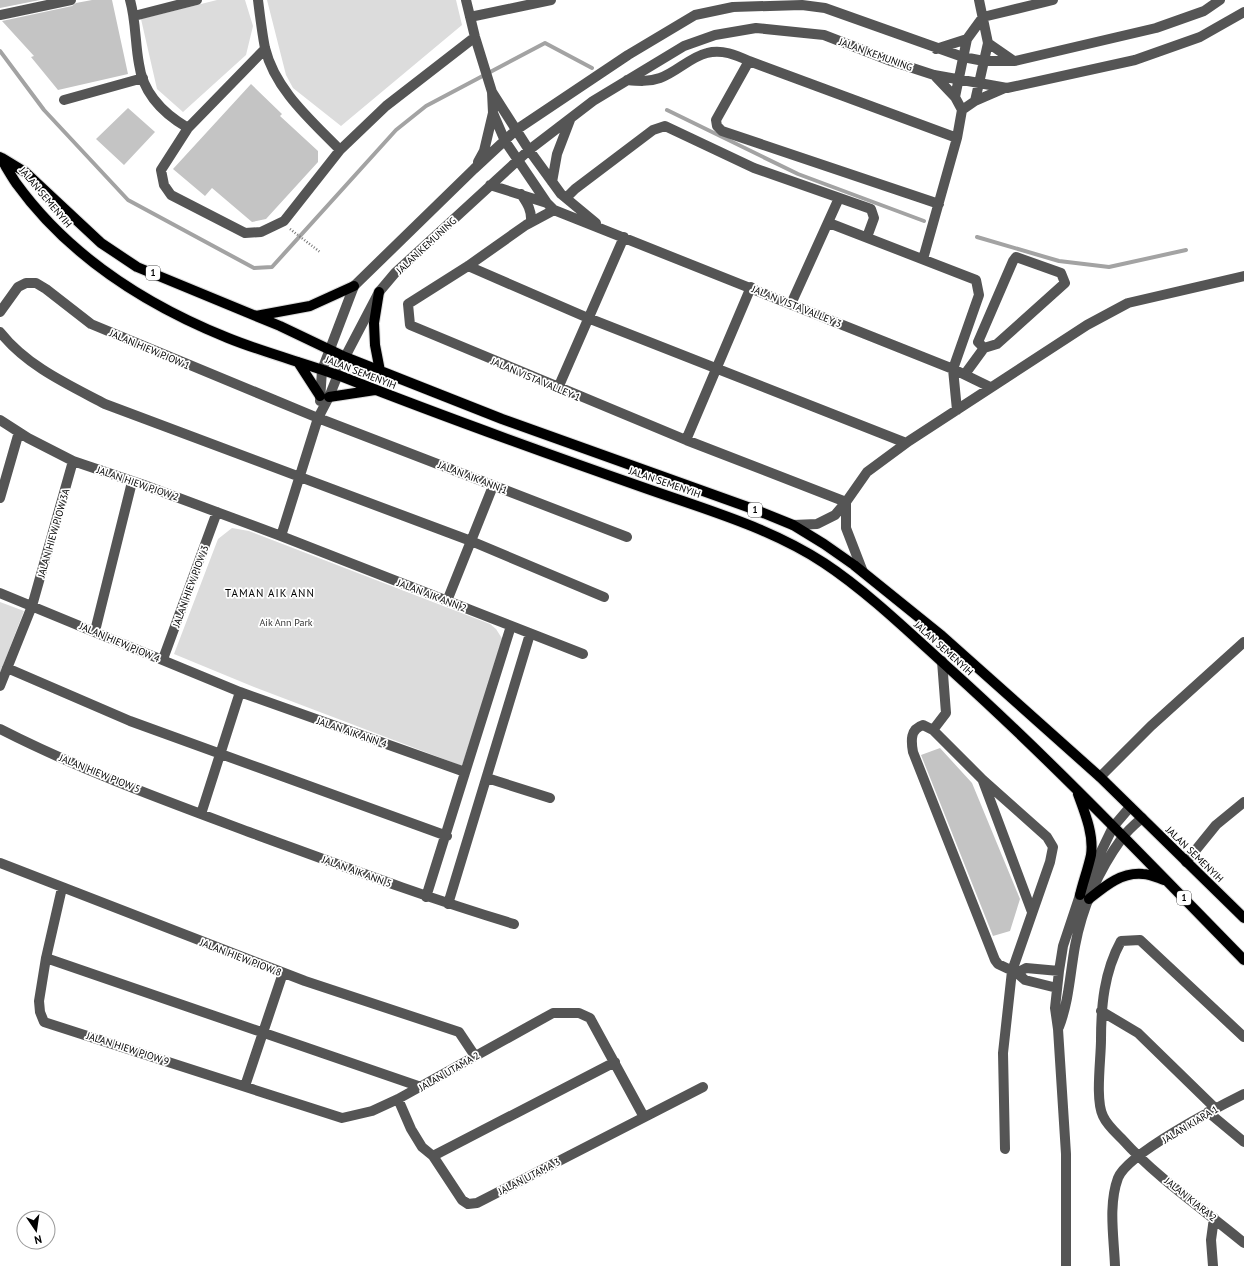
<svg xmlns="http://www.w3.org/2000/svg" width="1244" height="1266" font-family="'PT Sans',sans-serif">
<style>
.green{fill:#dcdcdc}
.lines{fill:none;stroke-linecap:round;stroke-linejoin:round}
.stream{stroke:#a3a3a3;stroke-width:4}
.building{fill:#c4c4c4}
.major-casing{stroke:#dbdbdb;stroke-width:12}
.path{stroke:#777;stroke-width:2.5;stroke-dasharray:1 2;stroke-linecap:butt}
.minor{stroke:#555;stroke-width:10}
.major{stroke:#000;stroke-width:10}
.labels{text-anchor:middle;stroke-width:3.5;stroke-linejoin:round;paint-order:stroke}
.shield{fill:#fff;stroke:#4c4c4c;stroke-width:1}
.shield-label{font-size:9px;font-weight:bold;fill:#000}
.street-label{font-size:10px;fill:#000;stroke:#fff}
.park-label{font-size:10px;fill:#333;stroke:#fff}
.neighbourhood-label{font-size:11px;letter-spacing:1px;fill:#000;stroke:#fff}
</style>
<rect width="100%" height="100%" fill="#fff"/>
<path class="green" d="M217 0H245L253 26 246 55 183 112 157 89 141 19Z
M267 0H456L462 25 341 126 293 88 286 75Z
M232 528 249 531 490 624 496 629 503 640 462 766 254 687 174 654 218 539Z
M0 602 24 611 0 673Z"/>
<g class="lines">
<path class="stream" d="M0 51 44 110 128 200 254 268 272 267 396 130 426 106 545 43 592 68
M667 110 798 174 924 221
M977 237 1059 261 1109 267 1186 250"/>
</g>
<path class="building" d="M0 0H40L0 8Z
M92 0H112L128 74 58 90 31 57 34 56 2 21 72 6 76 3Z
M251 84 282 114 280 116 318 151V162L266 219 252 222 212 188 205 196 173 169Z
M128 108 155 132 124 165 96 139Z
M940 748 972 783 1020 899 1010 931 993 936 921 755Z"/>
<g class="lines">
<defs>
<path id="major" d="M0 157C5 165 10 174 16 183 68 255 146 305 228 338 265 353 305 363 343 377 442 416 542 452 642 487 704 509 769 527 824 563 868 592 913 636 952 671 1054 763 1148 862 1244 960
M2 158 25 172 101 243 137 267 280 326 345 357 502 419 756 510 793 525 824 544 854 565 942 636 1100 777 1244 918
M379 292 374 323 375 345 380 371
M256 316 310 306 354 286
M298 362 320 396
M329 397 375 390
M1078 794C1085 813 1094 835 1091 855 1088 869 1083 882 1080 895
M1089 899C1105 886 1121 872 1143 874 1150 874 1158 878 1164 880"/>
</defs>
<use href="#major" class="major-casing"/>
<path class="path" d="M290 229 320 252"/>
<path class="minor" d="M130 0C136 21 135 43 139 64 143 94 164 114 188 128
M258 0C260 16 262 33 265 48 275 90 312 121 340 150
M466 0 475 37 492 92 493 113 505 141 547 203 554 210 953 369 990 387
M0 15 71 0
M134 16 197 0
M470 17 551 0
M988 43 1014 61
M265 49 188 128 161 170 164 185 171 195 245 233 261 232 284 221 340 150 386 106 475 37
M936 49 967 39
M936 77 955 97
M627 80C638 81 649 82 660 78 677 72 690 57 707 53 722 49 736 55 749 61
M492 92 529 150 561 194 596 223
M64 100 143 78
M975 101 1005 88
M962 110 975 101 988 43 979 0
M478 162 484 151 493 113
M552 182 557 154 570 120
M490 185 547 203
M521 194C527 203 532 210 531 222L526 225
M566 198 575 189 653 130 665 126 754 168 871 209 874 218 867 237
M939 204 722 131 717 126 716 120 749 61 957 138
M554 210 526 225 468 266 408 304 410 325 686 440 846 502
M829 223 976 280 979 295 953 369 957 410
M923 259 957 138 962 110 955 97 967 39 983 17 1053 0
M468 266 588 318 906 443
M791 304 839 198
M0 312 18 287 26 283H36L46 289 91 324 318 418 627 537
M0 332C27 366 67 384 105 404L471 541 604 597
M965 374 984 348 997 344 1065 283 1061 273 1016 257 1013 261 978 342 984 348
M558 388 624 237
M320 401 322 370 354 286 474 169 516 130 628 55 695 15 733 7 802 5 825 8 963 57 984 61H1015L1156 28 1204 11 1220 0
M0 420 28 438 73 461 144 485 281 536 583 654
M686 440 751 287
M0 498 19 432
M846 502V528L863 572
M793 525 817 524 835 515 846 502 867 472 909 441 1087 325 1128 303 1244 276
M281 536 318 418 329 397 345 357 379 292 395 273 529 150 593 101 684 46 715 35 756 28 824 35 891 61 934 75 1007 88 1135 60 1200 37 1244 12
M0 593 240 692 465 772
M447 601 493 486
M95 631 132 482
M163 659 217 512
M7 668 130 721 447 836
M0 686 32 606 73 461
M0 729C78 769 166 801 249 832 337 864 424 897 514 924
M933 730 946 713 942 661
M1100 777 1151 726 1244 642
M487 778 550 798
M983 781 1032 912
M201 814 240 692
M1186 862 1216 825 1244 802
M0 863 305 981 459 1032 475 1056
M62 888 46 958 39 1001 40 1012 44 1022 342 1118 372 1111 398 1099 553 1013H579L590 1018 644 1117
M426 897 511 626
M448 904 530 634
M46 958 421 1087
M1017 973 1026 968 1059 971
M1101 1011 1138 1033 1215 1108
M1059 1027C1069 1001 1070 974 1075 946 1082 908 1099 870 1122 838 1127 831 1135 824 1142 818
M1244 1037 1140 940 1121 941C1104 972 1101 1006 1101 1040 1101 1059 1095 1100 1103 1116 1107 1125 1115 1132 1122 1139 1157 1178 1203 1209 1244 1243
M245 1086 283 973
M398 1099 411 1129 422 1147 433 1156 462 1200 468 1204 477 1203 703 1087
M1208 1112 1244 1142
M1005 1149 1003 1053 1012 971 1050 862 1053 847 1047 837 983 780 933 730 923 725C910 729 911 741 913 752L995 960 998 964 1017 973 1025 980 1057 988
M433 1156 615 1062
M1066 1266V1154L1058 1029 1055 1008 1059 971 1063 946 1080 895 1113 827 1130 807
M1115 1266C1114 1238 1108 1205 1118 1178 1128 1153 1218 1107 1244 1094
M1213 1266 1211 1240 1214 1218"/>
<use href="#major" class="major"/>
</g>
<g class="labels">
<g class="shield">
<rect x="146" y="266" width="14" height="14" rx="3"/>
<rect x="748" y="503" width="14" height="14" rx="3"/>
<rect x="1177" y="891" width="14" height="14" rx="3"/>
</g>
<g class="shield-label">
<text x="153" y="276">1</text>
<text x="755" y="513">1</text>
<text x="1184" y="901">1</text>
</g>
<g class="street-label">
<text transform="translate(876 54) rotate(20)" y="4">JALAN KEMUNING</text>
<text transform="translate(46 197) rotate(50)" y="4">JALAN SEMENYIH</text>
<text transform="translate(426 245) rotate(-43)" y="4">JALAN KEMUNING</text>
<text transform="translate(797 306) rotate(22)" y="4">JALAN VISTA VALLEY 3</text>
<text transform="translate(150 349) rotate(23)" y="4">JALAN HIEW PIOW 1</text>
<text transform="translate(361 372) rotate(21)" y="4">JALAN SEMENYIH</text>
<text transform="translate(536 379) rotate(23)" y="4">JALAN VISTA VALLEY 1</text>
<text transform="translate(473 477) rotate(21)" y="4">JALAN AIK ANN 1</text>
<text transform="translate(665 482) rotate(19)" y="4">JALAN SEMENYIH</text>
<text transform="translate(138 483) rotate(19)" y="4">JALAN HIEW PIOW 2</text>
<text transform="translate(53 533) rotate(-74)" y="4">JALAN HIEW PIOW 3A</text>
<text transform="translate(190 586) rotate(-70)" y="4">JALAN HIEW PIOW 3</text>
<text transform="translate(432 595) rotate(21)" y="4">JALAN AIK ANN 2</text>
<text transform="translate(120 642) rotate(23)" y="4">JALAN HIEW PIOW 4</text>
<text transform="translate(944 648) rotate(42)" y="4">JALAN SEMENYIH</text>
<text transform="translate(352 732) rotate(19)" y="4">JALAN AIK ANN 4</text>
<text transform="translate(100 773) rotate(22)" y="4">JALAN HIEW PIOW 5</text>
<text transform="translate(1195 854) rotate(44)" y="4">JALAN SEMENYIH</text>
<text transform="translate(357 871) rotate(20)" y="4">JALAN AIK ANN 5</text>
<text transform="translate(241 957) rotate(21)" y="4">JALAN HIEW PIOW 8</text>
<text transform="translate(128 1048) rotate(18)" y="4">JALAN HIEW PIOW 9</text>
<text transform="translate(449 1071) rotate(-30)" y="4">JALAN UTAMA 2</text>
<text transform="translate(1190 1124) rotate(-31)" y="4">JALAN KIARA 1</text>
<text transform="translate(529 1176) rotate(-27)" y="4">JALAN UTAMA 3</text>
<text transform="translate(1191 1199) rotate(39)" y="4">JALAN KIARA 2</text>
</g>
<g class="park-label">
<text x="286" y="626">Aik Ann Park</text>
</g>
<g class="neighbourhood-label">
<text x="270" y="597">TAMAN AIK ANN</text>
</g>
</g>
<g transform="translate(36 1230) rotate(167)"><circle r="19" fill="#ffffff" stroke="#999999"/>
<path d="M0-3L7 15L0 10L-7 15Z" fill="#000000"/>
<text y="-6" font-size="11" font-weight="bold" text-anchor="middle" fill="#000000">N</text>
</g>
</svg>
